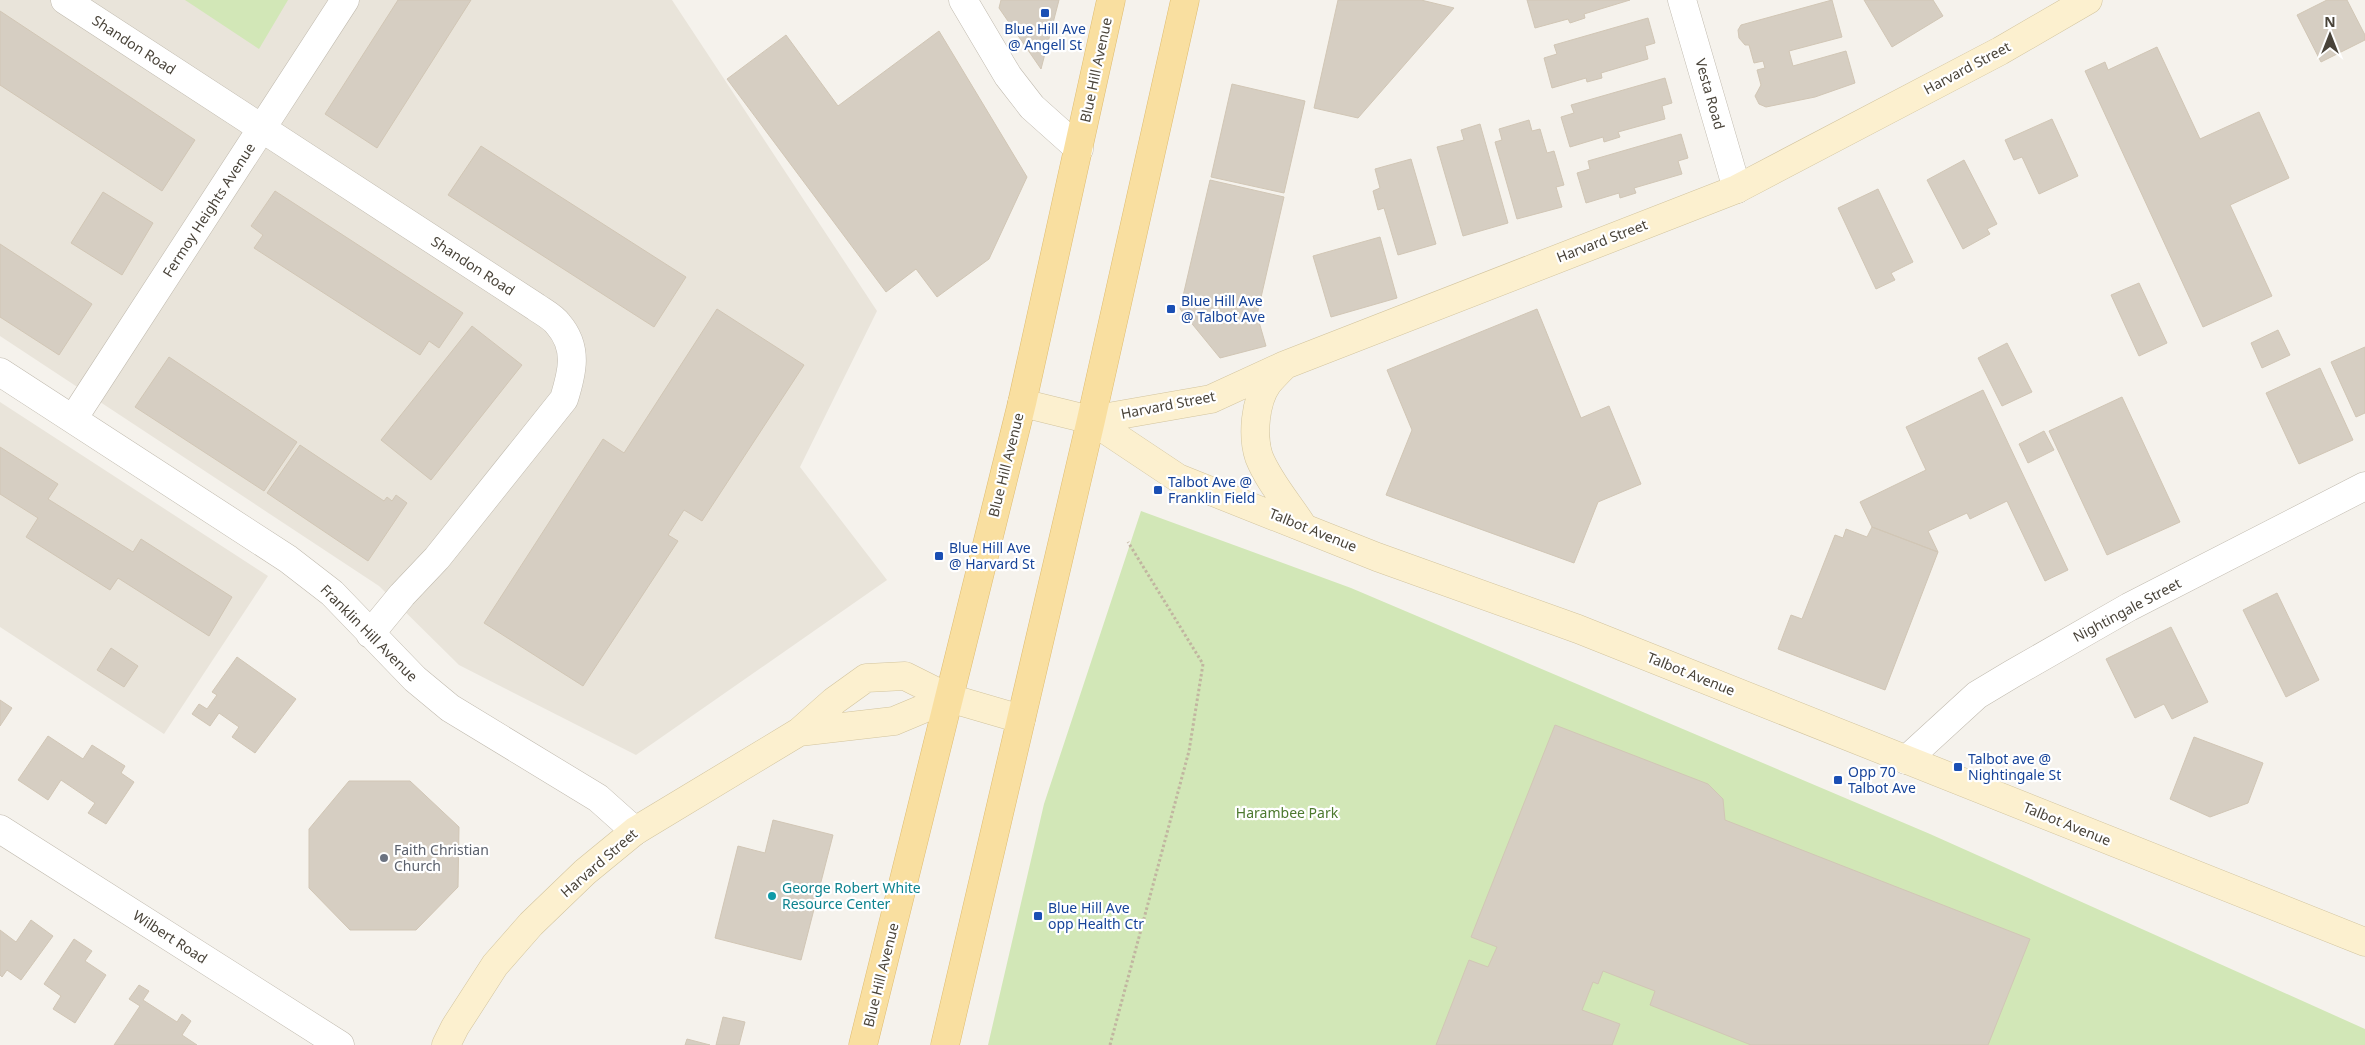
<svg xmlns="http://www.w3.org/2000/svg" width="2365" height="1045" font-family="'Noto Sans',sans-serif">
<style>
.residential{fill:#e9e4da}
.green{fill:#d2e7b7}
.building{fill:#d6cec2;stroke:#d1c6b5}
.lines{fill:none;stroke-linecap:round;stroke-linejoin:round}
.minor-casing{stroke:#c0baae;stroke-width:29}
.secondary-casing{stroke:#d2c49e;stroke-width:29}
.primary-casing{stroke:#dfbc70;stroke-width:29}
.path{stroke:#c1b5a0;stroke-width:3;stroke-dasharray:2.5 2.5;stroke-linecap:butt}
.minor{stroke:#fff;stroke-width:28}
.secondary{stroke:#fcf0cf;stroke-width:28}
.primary{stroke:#f9dfa0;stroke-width:28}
.transit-dot{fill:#1a4fb4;stroke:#fff;stroke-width:2}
.worship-dot{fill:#6b7280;stroke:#fff;stroke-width:2}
.culture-dot{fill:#0f9aa8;stroke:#fff;stroke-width:2}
.labels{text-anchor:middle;stroke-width:4.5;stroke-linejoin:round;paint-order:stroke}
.transit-label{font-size:14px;fill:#164399;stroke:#fff;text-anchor:start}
.street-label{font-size:14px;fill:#494339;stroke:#fff}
.park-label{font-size:14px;fill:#4c792e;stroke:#fff}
.worship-label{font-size:14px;fill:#5b616d;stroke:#fff;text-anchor:start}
.culture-label{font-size:14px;fill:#0d838f;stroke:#fff;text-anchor:start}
</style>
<rect width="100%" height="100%" fill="#f5f2ec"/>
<path class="residential" d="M0 0H672L877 311 800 467 887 580 636 755 459 665 379 586 0 336Z
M0 402 268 576 164 734 0 627Z"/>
<path class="green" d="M185 0H288L259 49Z
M1141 511 1351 588 1930 834 2365 1029V1045H988L1044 804Z"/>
<path class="building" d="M398 0H471L377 148 325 114Z
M1001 0H1059L1041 69 999 8Z
M1338 0H1421L1454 8 1358 118 1314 108Z
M1527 0H1630L1584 14 1585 18 1570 23 1568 19 1535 28Z
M1832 0 1842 37 1789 51 1793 66 1846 51 1855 83 1815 97 1766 107 1759 104 1755 96 1761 85 1757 70 1765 68 1763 61 1754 63 1749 45H1745L1739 38 1738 30 1741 25Z
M1864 0H1933L1943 16 1892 47Z
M2327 0H2347L2365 35V40L2321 62 2297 15Z
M0 11 195 140 162 191 0 85Z
M1648 18 1655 43 1645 46 1648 59 1601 73 1602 78 1587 82 1586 78 1552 88 1544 58 1557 54 1554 45Z
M939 31 1027 177 989 259 937 297 916 269 886 292 727 79 786 35 838 106Z
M2157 47 2200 139 2259 112 2289 178 2230 205 2272 296 2203 327 2085 71 2105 62 2108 70Z
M1665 78 1672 103 1662 106 1665 119 1618 132 1620 137 1604 142 1603 137 1570 147 1561 117 1574 113 1571 105Z
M1232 84 1305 101 1284 193 1211 177Z
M2052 119 2078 176 2039 194 2022 157 2014 160 2005 140Z
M1529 120 1532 131 1540 129 1547 153 1554 151 1564 185 1556 187 1562 207 1517 219 1495 142 1502 140 1499 129Z
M1480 124 1508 223 1463 236 1437 147 1464 140 1461 130Z
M1681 134 1688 158 1678 161 1682 174 1634 188 1636 193 1620 198 1619 193 1586 203 1577 173 1590 169 1588 161Z
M481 146 686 277 654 327 448 195Z
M1411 159 1436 244 1398 255 1384 208 1378 210 1373 191 1380 188 1375 169Z
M1964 160 1997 224 1987 229 1990 234 1963 249 1927 180Z
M1210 180 1284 197 1257 315 1266 346 1220 358 1180 309Z
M1878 189 1913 262 1891 273 1895 280 1876 289 1838 208Z
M275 191 463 313 439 348 429 341 420 355 254 248 263 235 251 226Z
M103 192 153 223 122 275 71 243Z
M1380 237 1397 298 1331 317 1313 256Z
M0 244 92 304 59 355 0 317Z
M2139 283 2167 343 2139 356 2111 295Z
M717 309 804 365 702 521 684 510 668 535 678 541 583 686 484 623 603 439 624 453Z
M1537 309 1581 418 1609 406 1641 484 1598 502 1574 563 1386 495 1412 430 1387 370Z
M472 326 522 365 431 480 381 440Z
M2278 330 2290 355 2262 368 2251 343Z
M2007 343 2032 392 2002 406 1978 358Z
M2365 347V413L2356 417 2331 362Z
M169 357 297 442 264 491 135 407Z
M2320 368 2353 440 2299 464 2266 393Z
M1983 390 2068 570 2045 581 2007 501 1970 519 1967 513 1928 531 1938 552 1872 527 1860 502 1926 470 1906 427Z
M2122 397 2180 522 2107 555 2049 431Z
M2044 431 2054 450 2028 463 2019 444Z
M300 445 384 501 387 497 392 501 396 495 407 503 368 561 267 493Z
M0 447 58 484 48 499 133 552 141 539 232 597 209 636 118 578 110 590 26 537 38 518 0 494Z
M1872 527 1938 552 1885 690 1778 649 1791 615 1802 619 1835 535 1843 538 1846 529 1867 537Z
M2277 593 2319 680 2286 697 2243 610Z
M2171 627 2208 702 2172 719 2164 704 2135 718 2106 659Z
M111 648 138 666 124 687 97 670Z
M237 657 296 699 255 753 232 737 239 727 219 713 210 726 192 714 199 704 207 709 217 695 212 692Z
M0 700 12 708 0 726Z
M1555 725 1708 784 1723 799 1725 820 2030 939 1988 1045H1751L1650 1005 1655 991 1603 971 1598 984 1593 982 1582 1010 1620 1024 1612 1045H1436L1469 960 1488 967 1497 947 1471 937Z
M48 736 83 759 92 745 125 766 121 773 134 782 106 824 88 813 95 803 61 780 48 800 18 780Z
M2194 737 2263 763 2248 803 2210 817 2170 799Z
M349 781H410L459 827 458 887 416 930H350L309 888V829Z
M773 820 833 835 801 960 715 938 738 846 765 853Z
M31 920 53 936 21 980 7 970 2 977 0 975V930L16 942Z
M74 939 92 951 85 961 106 975 75 1023 53 1009 61 996 44 984Z
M139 985 149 991 143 1000 177 1022 182 1014 191 1021 182 1035 197 1045H114L140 1006 129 999Z
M723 1017 745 1022 739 1045H716Z
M687 1039 710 1045H685Z"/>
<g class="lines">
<defs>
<path id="minor" d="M65 0 536 307C543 312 553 317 558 324 579 348 572 373 564 399L437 558 402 595 370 634
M963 0 1008 76 1032 107 1079 149
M1682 0 1737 189
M0 372 288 559 332 593 415 679 450 708 598 798 635 831
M73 419 345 0
M1906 760 1977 695 2012 674 2129 607 2365 486
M0 829 340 1045"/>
<path id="secondary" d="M1284 366C1279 371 1273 377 1268 383 1255 401 1252 436 1259 457 1269 482 1288 503 1302 525
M1022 403 1091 420 1178 478 1377 557 1578 629 2365 942
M1091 420 1211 399 1285 365 1737 189 2000 51 2088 0
M799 732 894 721 949 698
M446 1045 455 1027 495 965 531 924 585 872 635 831 799 732 834 701 866 678 905 676 949 698 1021 719"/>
<path id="primary" d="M863 1045 1022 403 1111 0
M945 1045 1091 420 1185 0"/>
</defs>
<use href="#minor" class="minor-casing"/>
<use href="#secondary" class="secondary-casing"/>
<use href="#primary" class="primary-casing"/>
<path class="path" d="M1110 1045 1189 751 1203 664 1128 542"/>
<use href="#minor" class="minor"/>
<use href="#secondary" class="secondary"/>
<use href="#primary" class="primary"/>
</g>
<g class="transit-dot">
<rect x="1040" y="8" width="10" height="10" rx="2.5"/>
<rect x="1166" y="304" width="10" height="10" rx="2.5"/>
<rect x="1153" y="485" width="10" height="10" rx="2.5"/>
<rect x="934" y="551" width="10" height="10" rx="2.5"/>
<rect x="1953" y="762" width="10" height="10" rx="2.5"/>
<rect x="1833" y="775" width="10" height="10" rx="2.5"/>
<rect x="1033" y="911" width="10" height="10" rx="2.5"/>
</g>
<circle class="worship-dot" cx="384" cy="858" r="5"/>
<circle class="culture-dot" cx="772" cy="896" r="5"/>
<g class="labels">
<g class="transit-label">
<text x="1045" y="34" text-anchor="middle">Blue Hill Ave<tspan x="1045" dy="16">@ Angell St</tspan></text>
<text x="1181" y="306">Blue Hill Ave<tspan x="1181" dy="16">@ Talbot Ave</tspan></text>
<text x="1168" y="487">Talbot Ave @<tspan x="1168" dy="16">Franklin Field</tspan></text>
<text x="949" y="553">Blue Hill Ave<tspan x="949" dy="16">@ Harvard St</tspan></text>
<text x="1968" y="764">Talbot ave @<tspan x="1968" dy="16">Nightingale St</tspan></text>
<text x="1848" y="777">Opp 70<tspan x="1848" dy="16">Talbot Ave</tspan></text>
<text x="1048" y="913">Blue Hill Ave<tspan x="1048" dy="16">opp Health Ctr</tspan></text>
</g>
<g class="street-label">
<text transform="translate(134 45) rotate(33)" y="5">Shandon Road</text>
<text transform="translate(1967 68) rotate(-28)" y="5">Harvard Street</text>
<text transform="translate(1096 70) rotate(-78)" y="5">Blue Hill Avenue</text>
<text transform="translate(1710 94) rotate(74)" y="5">Vesta Road</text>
<text transform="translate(209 210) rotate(-57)" y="5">Fermoy Heights Avenue</text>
<text transform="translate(1602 241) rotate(-21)" y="5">Harvard Street</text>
<text transform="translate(473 266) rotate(33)" y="5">Shandon Road</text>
<text transform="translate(1168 405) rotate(-11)" y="5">Harvard Street</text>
<text transform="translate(1006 465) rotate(-76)" y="5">Blue Hill Avenue</text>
<text transform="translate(1313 530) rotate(22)" y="5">Talbot Avenue</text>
<text transform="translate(2127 610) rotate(-28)" y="5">Nightingale Street</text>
<text transform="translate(369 633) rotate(45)" y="5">Franklin Hill Avenue</text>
<text transform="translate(1691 674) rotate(22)" y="5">Talbot Avenue</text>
<text transform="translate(2067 824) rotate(22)" y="5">Talbot Avenue</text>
<text transform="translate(599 863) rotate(-41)" y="5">Harvard Street</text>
<text transform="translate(170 937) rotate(33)" y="5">Wilbert Road</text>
<text transform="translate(881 975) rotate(-76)" y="5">Blue Hill Avenue</text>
</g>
<g class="park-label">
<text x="1287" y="818">Harambee Park</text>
</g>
<g class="worship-label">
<text x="394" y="855">Faith Christian<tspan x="394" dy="16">Church</tspan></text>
</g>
<g class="culture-label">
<text x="782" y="893">George Robert White<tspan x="782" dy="16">Resource Center</tspan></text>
</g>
</g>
<g transform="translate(2330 35)" stroke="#ffffff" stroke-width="4" paint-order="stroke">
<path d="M0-4L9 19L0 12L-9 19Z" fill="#494339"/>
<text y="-8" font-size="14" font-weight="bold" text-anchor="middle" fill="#494339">N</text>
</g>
</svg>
